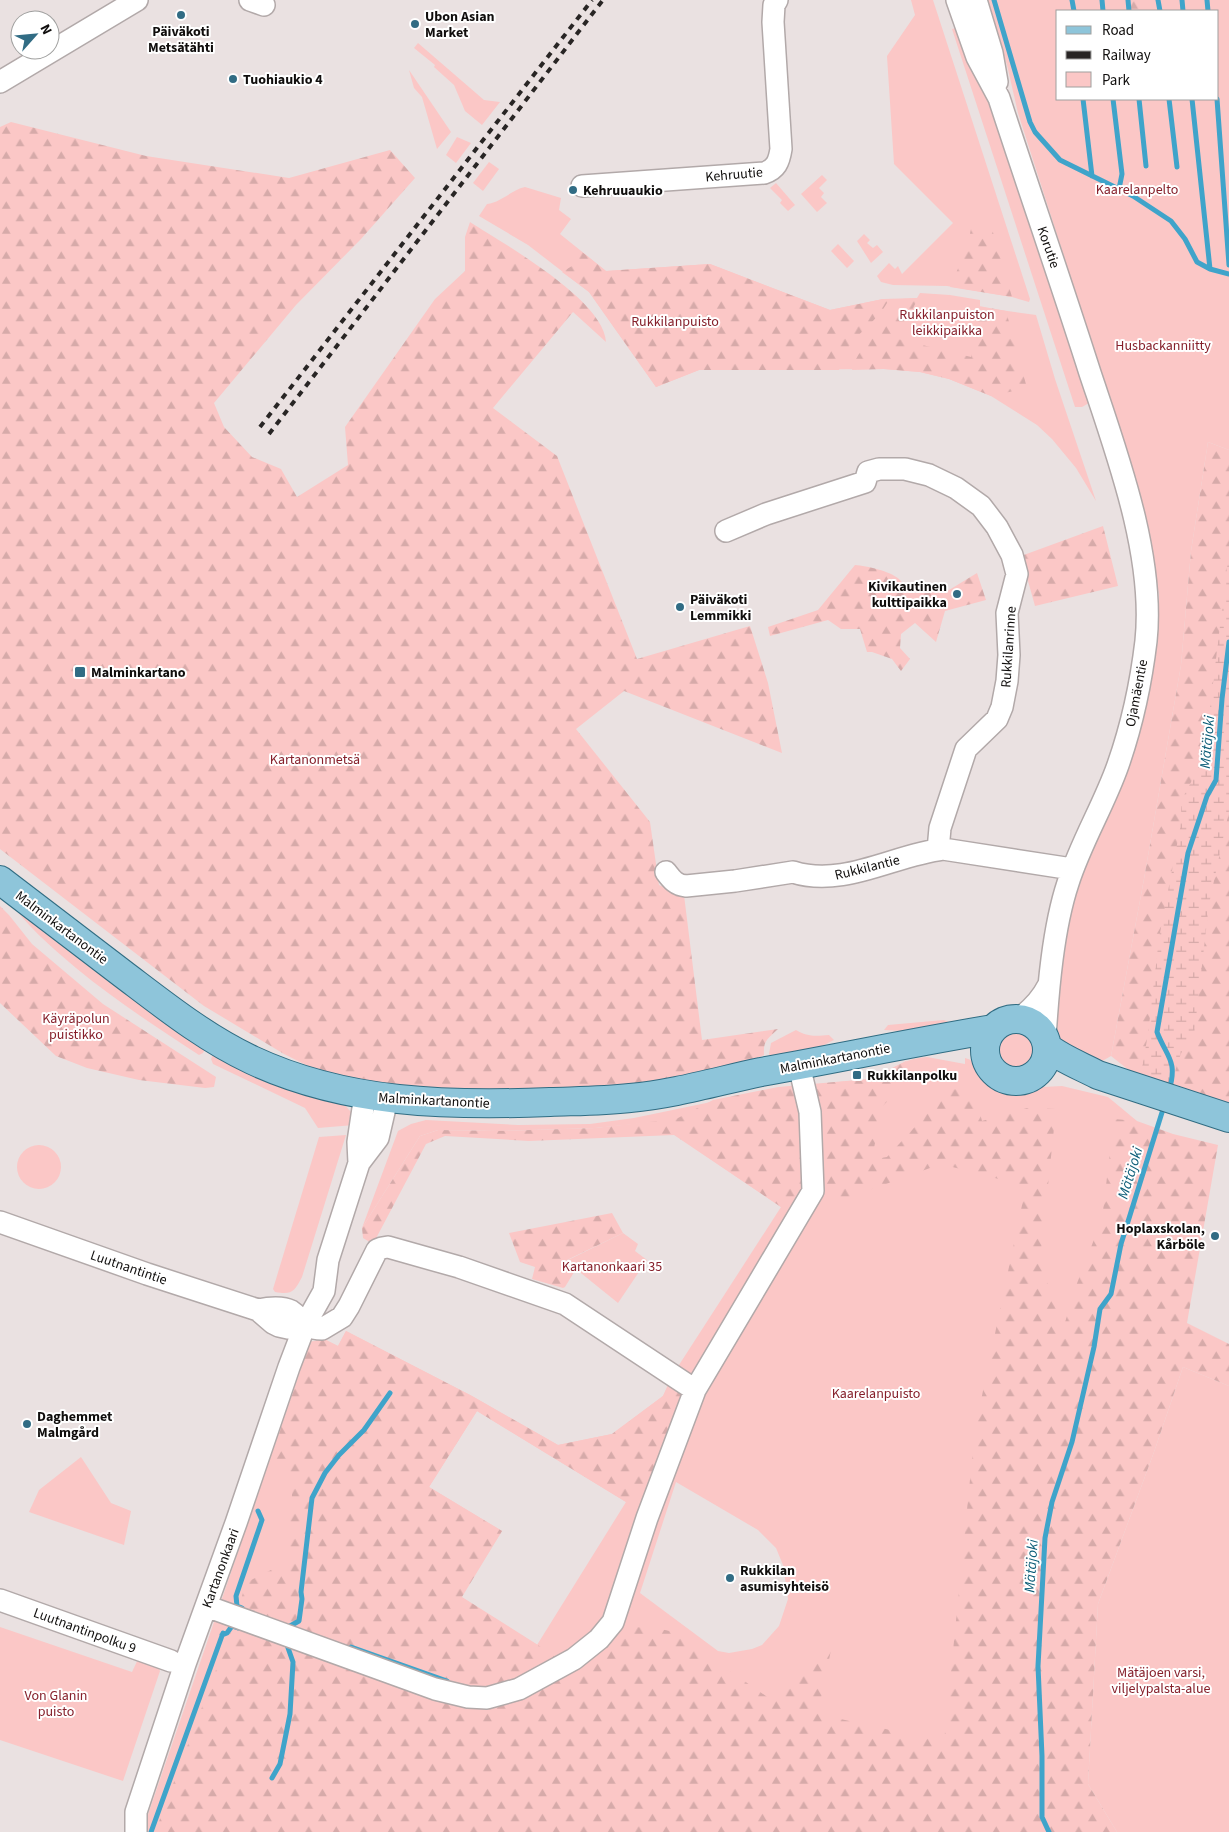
<svg xmlns="http://www.w3.org/2000/svg" width="1229" height="1832" font-family="'Source Sans 3',sans-serif">
<style>
.green{fill:#fbc7c6;fill-rule:evenodd}
.forest{fill:url(#forest-firs)}
.wetland{fill:url(#wetland-marsh)}
.lines{fill:none;stroke-linecap:round;stroke-linejoin:round}
.stream{stroke:#3fa4ca;stroke-width:5}
.minor-casing{stroke:#b2a9a9;stroke-width:24}
.major-casing{stroke:#306c82;stroke-width:30}
.minor{stroke:#fff;stroke-width:21}
.major{stroke:#8ec5da;stroke-width:28}
.rail{stroke:#282524;stroke-width:4;stroke-dasharray:6 6;stroke-linecap:butt}
.poi-dot{fill:#316c84;stroke:#fff;stroke-width:2}
.labels{text-anchor:middle;stroke-width:4;stroke-linejoin:round;paint-order:stroke}
.poi-label{font-size:14px;font-weight:bold;fill:#100e0d;stroke:#fff;text-anchor:start}
.street-label{font-size:14px;fill:#100e0d;stroke:#fff}
.park-label{font-size:14px;fill:#86202b;stroke:#fff}
.water-label{font-size:15px;font-style:italic;fill:#0b5c77;stroke:#fff}
</style>
<defs>
<pattern id="forest-firs" width="22" height="20" patternUnits="userSpaceOnUse" patternTransform="scale(1.25)"><rect width="22" height="20" fill="#fbc7c6"/><path d="M5 1l3.5 6h-7zM16 11l3.5 6h-7z" fill="#d6aaa9"/></pattern>
<pattern id="wetland-marsh" width="20" height="14" patternUnits="userSpaceOnUse" patternTransform="scale(1.25)"><rect width="20" height="14" fill="#fbc7c6"/><path d="M1 5h8M5 5V1M11 12h8M15 12V8" fill="none" stroke="#d6aaa9"/></pattern>
</defs>
<rect width="100%" height="100%" fill="#eae1e1"/>
<path class="green" d="M911 0H933L1030 299 1029 302 1012 297 947 286 893 285 881 282 877 276 889 263 895 269 898 266 902 274 953 223 894 164 887 56 915 15Z
M987 0H1229V450L1208 442 1191 551 1181 665 1144 879 1111 1056 1097 1064 1056 1040 1052 1023 1072 904 1079 880 1119 789 1141 725 1153 670 1158 640 1159 595 1151 543 1120 431 1018 113 1007 65ZM1058 11H1218V99H1058Z
M959 27C1009 150 1048 277 1089 403L1082 407H1075L952 29Z
M418 43 484 100 500 102 482 125 465 111 454 85 434 67 435 65 414 48Z
M409 70 451 132 437 149 422 97 414 88Z
M457 137 471 143 456 163 446 155Z
M489 162 499 169 483 191 473 183Z
M822 175 827 180 819 188 824 193 821 197 827 203 817 212 801 194Z
M776 183 795 205 788 211 780 203 782 200 770 188Z
M525 187 561 198 559 210 571 219 560 234 606 271 710 264 830 310 883 299 917 298 920 293 950 295 980 300V307L1036 315 1055 379 1096 501 1076 468 1052 439 1037 425 991 396 949 379 920 372 884 369 699 370 656 387 589 292 528 245 479 216 487 204C502 202 511 190 525 187Z
M864 234 870 240 867 243 873 248 877 245 883 252 871 263 857 241Z
M838 244 854 261 847 268 831 251Z
M6 897 206 1047 203 1053 199 1055C156 1027 115 1000 76 968 50 946 27 926 6 897Z
M944 1020 951 1023 919 1032 884 1030 888 1025Z
M796 1030C807 1037 816 1036 829 1035L834 1040 818 1048 772 1060 769 1054 771 1043Z
M997 1050a20 20 0 1 1 40 0a20 20 0 1 1-40 0Z
M214 1052 343 1103 351 1112 354 1125 318 1128 305 1108 213 1064 211 1059Z
M927 1057 965 1064V1058C976 1061 981 1069 989 1077 1004 1093 1021 1091 1039 1082L1043 1087 1062 1086 1108 1097 1137 1121 1035 1832H142L310 1342 324 1339 338 1346 346 1331 472 1396 558 1445 612 1434 663 1396 679 1365 781 1207 656 1122 595 1128 498 1131 438 1130 420 1136 362 1228 398 1131 411 1124 426 1120 518 1125 590 1124 634 1118 778 1088 880 1078C894 1066 908 1058 927 1057ZM477 1411 626 1502 537 1645 461 1597 502 1531 429 1487ZM676 1482 758 1530 776 1548 783 1565 788 1599 779 1626 762 1645 752 1649 729 1653 718 1651 640 1593Z
M346 1135 302 1277C294 1292 292 1295 275 1292L273 1289 319 1137Z
M17 1167a22 22 0 1 1 44 0a22 22 0 1 1-44 0Z
M623 1233 638 1244 635 1251 647 1260 618 1303 566 1261Z
M1183 1367 1229 1386V1832H1117L1088 1784 1098 1604 1154 1452Z
M81 1457 111 1503 131 1511 124 1545 29 1512 39 1490Z
M0 1627 132 1672 140 1655 156 1663 160 1671 123 1781 0 1740Z"/>
<path class="forest" d="M1125 0H1146L1145 11H1127Z
M11 122 146 156 289 178 390 150 415 178 361 239 296 305 214 403 224 427 252 457 281 469 297 497 348 465 345 427 435 299 465 271V237L470 222C504 244 604 300 606 342L573 312 493 408 557 456 637 659 750 626 768 683 782 753 624 691 576 729 650 822 659 885 684 895 702 1040 778 1029C768 1039 763 1040 764 1055L742 1065 635 1084 513 1095 405 1090 324 1074 284 1054 204 1006 0 849V127Z
M990 222 1012 297 950 287 967 248 972 224Z
M582 252 606 271 710 264 830 310 883 299H889C880 319 860 330 848 348 844 354 842 363 839 370H699L656 387 589 292 562 272 572 266Z
M918 298 898 339 971 357 979 306 1006 311 1027 388 991 396 949 379 920 372 884 369 852 370C857 348 879 334 892 317 896 311 899 305 902 299Z
M1208 442 1229 450V1109L1140 1079 1111 1056 1144 879 1181 665 1191 551Z
M1103 526 1118 586 1035 606 1021 556Z
M855 565C867 566 890 571 899 579 904 584 906 591 914 593 920 594 930 588 937 587 941 587 945 589 949 590L977 573 986 600 945 611 936 642 915 623 901 634 900 648 910 659 901 671 892 659 872 652H867L860 629H841L828 620 770 636 768 627 818 610Z
M0 906 9 915 32 944 103 1004 216 1077 214 1087 205 1088 139 1080 87 1068 56 1056 0 1003Z
M906 1061 910 1065 900 1088 878 1111 877 1133 874 1148 881 1158 887 1157 950 1089C976 1090 976 1099 982 1121L1027 1108 1056 1109 1040 1262 1063 1329 1076 1286 1102 1219 1114 1119 1137 1121 1173 1134 1218 1145 1187 1323 1229 1344V1386L1183 1367 1154 1452 1098 1604 1088 1784 1117 1832H162L157 1827 240 1606 245 1583 287 1562 293 1481 280 1468 270 1461 310 1342 324 1339 338 1346 346 1331 472 1396 558 1445 612 1434 663 1396 670 1380 689 1393 649 1495 626 1502 477 1411 429 1487 502 1531 462 1597 538 1645 572 1669C587 1656 608 1635 626 1629 640 1625 660 1629 674 1632L773 1701 832 1645 818 1714 944 1742 975 1429 1026 1186 941 1164 842 1200 825 1198 781 1207 674 1135 529 1141 445 1136 426 1144 373 1244 363 1238 362 1228 420 1136 438 1130 498 1131 595 1128 676 1119 713 1100 778 1087 880 1078 892 1068Z
M612 1213 623 1233 567 1260 576 1269 565 1287 563 1288 532 1279 535 1267 520 1262 509 1233Z"/>
<path class="wetland" d="M1229 552V811L1209 904 1194 1035C1178 1050 1176 1070 1171 1090L1140 1079 1148 1034 1159 938 1180 829 1182 799 1198 769 1206 741Z"/>
<g class="lines">
<path class="stream" d="M994 0 1030 122 1035 132 1060 160 1133 196 1171 221 1185 239 1197 262 1210 269 1229 274
M1072 0 1074 11
M1102 0 1103 11
M1128 0 1129 11
M1158 0 1160 11
M1182 0 1183 11
M1207 0 1208 11
M1083 99 1092 176
M1113 99 1122 174 1119 189
M1139 99 1146 166
M1169 99 1177 167
M1192 99 1210 269
M1217 99 1229 265
M1169 1091C1178 1060 1167 1058 1157 1032L1188 853 1207 796 1216 780 1222 699 1229 642
M242 1608 237 1606 236 1596 262 1520 258 1511
M290 1626 299 1621 302 1599 301 1592 312 1498 325 1473 339 1455 364 1430 390 1393
M222 1635 227 1633 232 1626 238 1628
M351 1647 447 1681
M272 1778 280 1764 290 1714 293 1662 287 1645
M151 1832 223 1633
M1049 1832 1042 1817V1756L1038 1666 1045 1538 1052 1502 1072 1442 1094 1347 1100 1309 1111 1294 1121 1244 1164 1106"/>
<defs>
<path id="minor" d="M250 0 264 5
M957 0 977 57 999 98C1029 190 1061 282 1090 373 1117 454 1155 556 1146 641 1141 683 1132 725 1118 765 1104 805 1081 842 1068 883 1053 928 1048 990 1045 1038
M976 0 992 53 997 82
M0 82 137 0
M582 186 764 173C776 169 779 162 781 149L773 22 774 5 777 0
M726 531 766 514 865 482 868 472 879 469H905L929 475 956 488 981 506 997 527 1012 555 1017 574 1007 613 1009 655 1007 681 1002 707 997 719 966 749 940 828 938 850
M666 872C672 880 676 885 686 886L735 881 793 872C843 888 894 855 943 849L1072 869
M1019 1019C1032 1009 1041 1000 1048 986
M359 1163 358 1142 365 1095
M0 1222 147 1274 258 1310 273 1323 279 1326 288 1328 305 1325
M258 1310C268 1308 281 1306 291 1311 303 1319 304 1329 322 1329L342 1317 349 1306 377 1250 382 1248 388 1247 459 1267 565 1304 695 1390
M0 1600 171 1661
M206 1606 435 1689 468 1697 487 1698 519 1689 574 1659 599 1639 613 1622 647 1518 695 1390 813 1191 810 1112 799 1065
M136 1832V1812L185 1664 236 1523 289 1367 305 1325 324 1291 328 1260 359 1163 378 1138 387 1099"/>
<path id="major" d="M0 880C41 911 82 943 123 974 164 1005 205 1038 252 1060 346 1104 449 1106 550 1102 577 1101 604 1101 630 1098 675 1094 718 1081 761 1072 839 1058 915 1042 993 1029
M985 1050a31 31 0 1 1 62 0a31 31 0 1 1-62 0Z
M1047 1047C1062 1059 1081 1066 1098 1075L1229 1118"/>
</defs>
<use href="#minor" class="minor-casing"/>
<use href="#major" class="major-casing"/>
<use href="#minor" class="minor"/>
<use href="#major" class="major"/>
<path class="rail" d="M260 427 592 0
M269 434 603 0"/>
</g>
<g class="poi-dot">
<circle cx="181" cy="15" r="5"/>
<circle cx="415" cy="24" r="5"/>
<circle cx="233" cy="79" r="5"/>
<circle cx="573" cy="190" r="5"/>
<circle cx="957" cy="594" r="5"/>
<circle cx="680" cy="607" r="5"/>
<rect x="74" y="666" width="12" height="12" rx="2.5"/>
<rect x="852" y="1070" width="10" height="10" rx="2.5"/>
<circle cx="1215" cy="1236" r="5"/>
<circle cx="27" cy="1424" r="5"/>
<circle cx="730" cy="1578" r="5"/>
</g>
<g class="labels">
<g class="poi-label">
<text x="425" y="21">Ubon Asian<tspan x="425" dy="16">Market</tspan></text>
<text x="181" y="36" text-anchor="middle">Päiväkoti<tspan x="181" dy="16">Metsätähti</tspan></text>
<text x="243" y="84">Tuohiaukio 4</text>
<text x="583" y="195">Kehruuaukio</text>
<text x="947" y="591" text-anchor="end">Kivikautinen<tspan x="947" dy="16">kulttipaikka</tspan></text>
<text x="690" y="604">Päiväkoti<tspan x="690" dy="16">Lemmikki</tspan></text>
<text x="91" y="677">Malminkartano</text>
<text x="867" y="1080">Rukkilanpolku</text>
<text x="1205" y="1233" text-anchor="end">Hoplaxskolan,<tspan x="1205" dy="16">Kårböle</tspan></text>
<text x="37" y="1421">Daghemmet<tspan x="37" dy="16">Malmgård</tspan></text>
<text x="740" y="1575">Rukkilan<tspan x="740" dy="16">asumisyhteisö</tspan></text>
</g>
<g class="street-label">
<text transform="translate(734 174) rotate(-5)" y="5">Kehruutie</text>
<text transform="translate(1049 247) rotate(71)" y="5">Korutie</text>
<text transform="translate(1008 647) rotate(-86)" y="5">Rukkilanrinne</text>
<text transform="translate(1136 693) rotate(-79)" y="5">Ojamäentie</text>
<text transform="translate(867 867) rotate(-14)" y="5">Rukkilantie</text>
<text transform="translate(62 927) rotate(37)" y="5">Malminkartanontie</text>
<text transform="translate(835 1058) rotate(-11)" y="5">Malminkartanontie</text>
<text transform="translate(434 1100) rotate(3)" y="5">Malminkartanontie</text>
<text transform="translate(129 1267) rotate(19)" y="5">Luutnantintie</text>
<text transform="translate(220 1568) rotate(-70)" y="5">Kartanonkaari</text>
<text transform="translate(85 1630) rotate(20)" y="5">Luutnantinpolku 9</text>
</g>
<g class="park-label">
<text x="1137" y="194">Kaarelanpelto</text>
<text x="947" y="319">Rukkilanpuiston<tspan x="947" dy="16">leikkipaikka</tspan></text>
<text x="675" y="326">Rukkilanpuisto</text>
<text x="1163" y="350">Husbackanniitty</text>
<text x="315" y="764">Kartanonmetsä</text>
<text x="76" y="1023">Käyräpolun<tspan x="76" dy="16">puistikko</tspan></text>
<text x="612" y="1271">Kartanonkaari 35</text>
<text x="876" y="1398">Kaarelanpuisto</text>
<text x="1161" y="1677">Mätäjoen varsi,<tspan x="1161" dy="16">viljelypalsta-alue</tspan></text>
<text x="56" y="1700">Von Glanin<tspan x="56" dy="16">puisto</tspan></text>
</g>
<g class="water-label">
<text transform="translate(1207 742) rotate(-85)" y="5">Mätäjoki</text>
<text transform="translate(1130 1173) rotate(-73)" y="5">Mätäjoki</text>
<text transform="translate(1031 1566) rotate(-86)" y="5">Mätäjoki</text>
</g>
</g>
<rect x="1056" y="10" width="162" height="90" fill="#ffffff" stroke="#9f9f9e"/>
<rect x="1066" y="26" width="25" height="8" fill="#8ec5da" stroke="#9f9f9e"/>
<text x="1102" y="35" font-size="15" fill="#100e0d">Road</text>
<rect x="1066" y="51" width="25" height="8" fill="#282524" stroke="#9f9f9e"/>
<text x="1102" y="60" font-size="15" fill="#100e0d">Railway</text>
<rect x="1066" y="72" width="25" height="15" fill="#fbc7c6" stroke="#9f9f9e"/>
<text x="1102" y="85" font-size="15" fill="#100e0d">Park</text>
<g transform="translate(35 35) rotate(63)"><circle r="24" fill="#ffffff" stroke="#9f9f9e"/>
<path d="M0-4L9 19L0 12L-9 19Z" fill="#316c84"/>
<text y="-8" font-size="14" font-weight="bold" text-anchor="middle" fill="#100e0d">N</text>
</g>
</svg>
